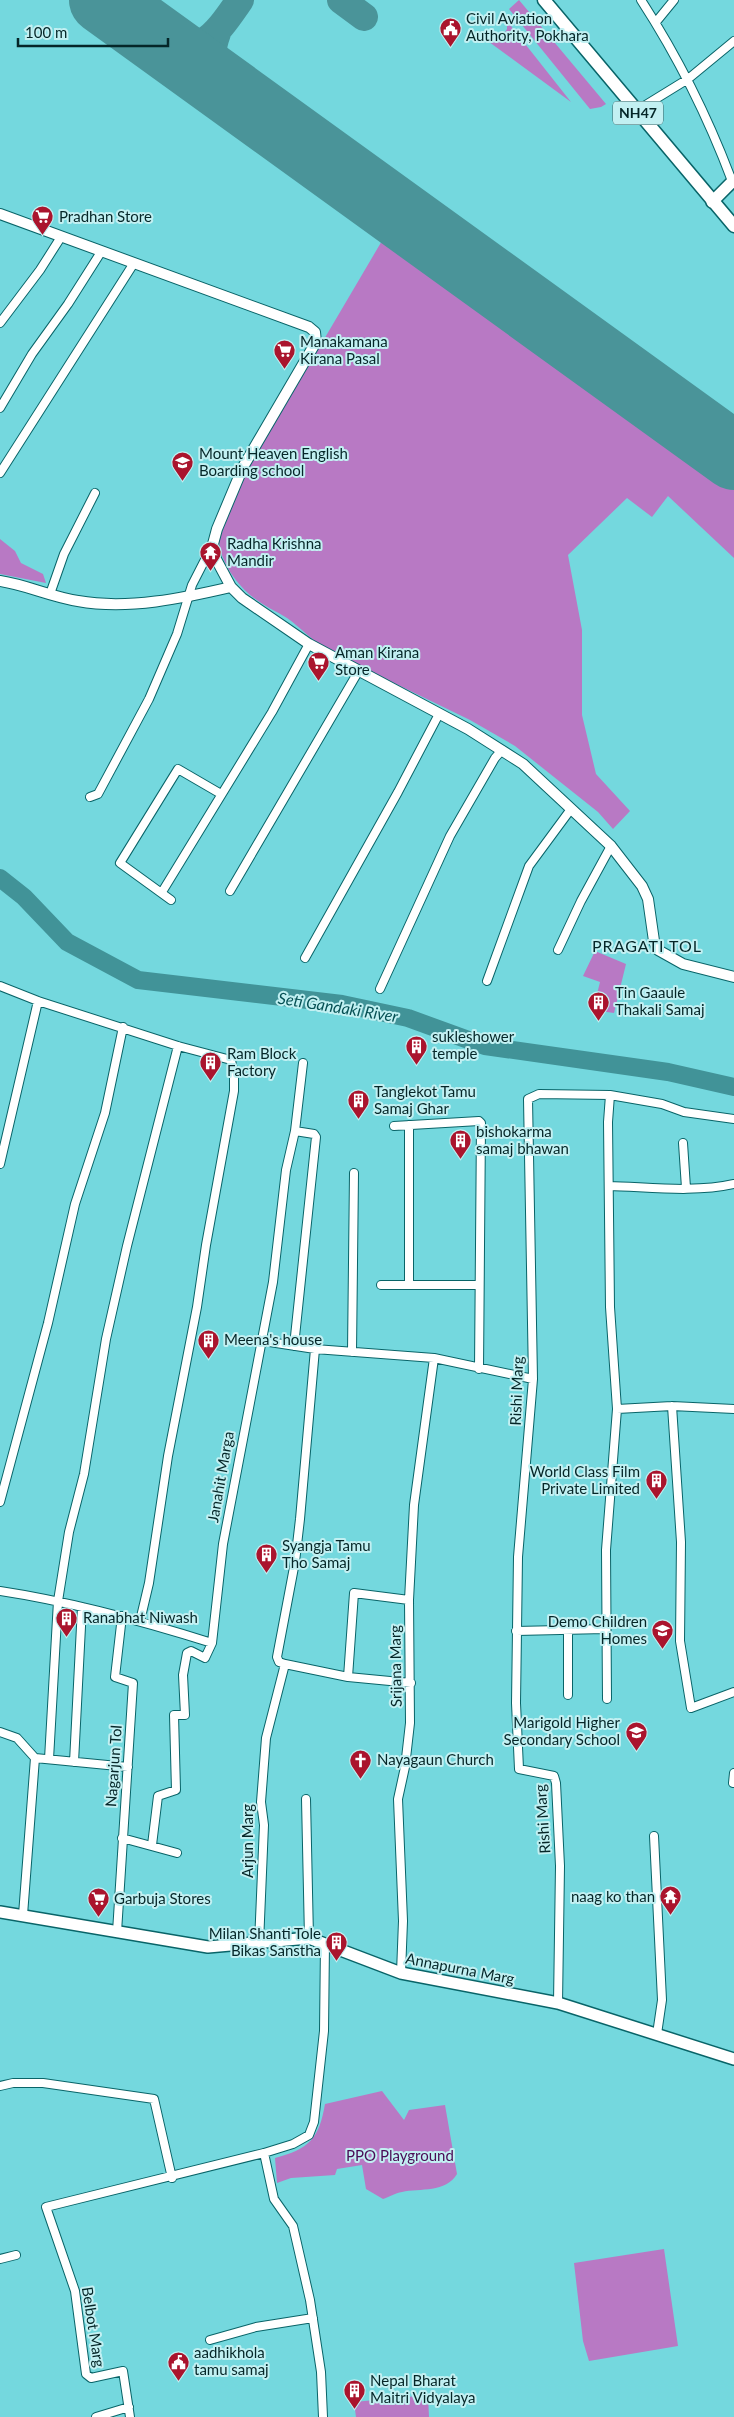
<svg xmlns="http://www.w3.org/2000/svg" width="734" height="2417" font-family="Lato,sans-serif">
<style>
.green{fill:#b879c4}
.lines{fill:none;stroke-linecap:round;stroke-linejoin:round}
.river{stroke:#419398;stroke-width:18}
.taxiway{stroke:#4a9499;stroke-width:28}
.runway{stroke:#4a9499;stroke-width:68}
.minor-casing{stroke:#096468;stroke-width:10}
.tertiary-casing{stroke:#096468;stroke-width:12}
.secondary-casing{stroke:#096468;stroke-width:14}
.trunk-casing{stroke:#096468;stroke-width:15}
.minor{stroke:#fff;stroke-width:8}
.tertiary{stroke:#fff;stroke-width:10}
.secondary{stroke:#fff;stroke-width:11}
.trunk{stroke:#fff;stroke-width:12}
.labels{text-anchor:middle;stroke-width:4;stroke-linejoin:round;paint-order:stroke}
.shield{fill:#c2f0f2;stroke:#3e6365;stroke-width:1}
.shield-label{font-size:14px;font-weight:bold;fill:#052628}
.poi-label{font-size:15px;fill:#052628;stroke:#c2f0f2;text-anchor:start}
.street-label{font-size:15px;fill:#052628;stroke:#c2f0f2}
.park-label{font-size:15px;fill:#4a0b55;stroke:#c2f0f2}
.neighbourhood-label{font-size:16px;letter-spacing:1px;fill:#052628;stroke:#c2f0f2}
.water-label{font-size:16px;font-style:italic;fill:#065054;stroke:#c2f0f2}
</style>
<rect width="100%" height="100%" fill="#74d8de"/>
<path class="green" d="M519 0 606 104 601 107 590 109 509 9Z
M507 21 571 102 485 39 493 41 502 37 507 29Z
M386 234 734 490V558L668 496 652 517 627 498 568 555 582 630V715L596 774 630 811 613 829 598 812 515 746 470 720 326 650C312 640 300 627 287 618 276 611 264 606 254 598 237 585 220 562 219 540L245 472 285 400 323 341Z
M0 539 15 551 21 563 43 574 46 583 0 574Z
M595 951 626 964 614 1013 593 1010 600 982 583 976Z
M382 2091 404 2120 409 2110 445 2105 457 2174C446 2193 420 2188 402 2192 395 2193 389 2197 383 2199L366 2189 362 2165 337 2169 335 2175 291 2178 277 2183 275 2158C309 2149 319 2139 325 2104Z
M664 2249 678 2346 589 2361 583 2341 574 2263Z
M428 2395 429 2417H356L354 2402Z"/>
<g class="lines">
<path class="river" d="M0 878 24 897 67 942 138 980 342 1004 408 1018 485 1046 668 1072 734 1087"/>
<path class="taxiway" d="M341 0 364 17
M217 33C208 57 212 75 232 93
M155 37C199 63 217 33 240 0"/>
<path class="runway" d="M103 0 734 456"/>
<defs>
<path id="minor" d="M641 0C678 57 708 117 732 181
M656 22 674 0
M636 111 688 79 734 41
M0 323 40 270 61 237
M0 408 32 354 68 304 101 252
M0 473 134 263
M50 594 64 554 95 493
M90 797 98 794 149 699 177 634 192 585 213 544
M230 891 358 672
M162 892 272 712 309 644
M171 900 120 863 178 769 221 794
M558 950 581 901 611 846
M305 958 398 792 439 714
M487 981 529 866 571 809
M0 986 38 1001 178 1046 231 1060 234 1075V1091L206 1245 197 1307 168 1456 149 1583 140 1621
M380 989 450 836 495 758 502 750
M394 1126 479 1121 481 1123 479 1369
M683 1143 686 1188
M0 1164 38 1001
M609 1186C649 1187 694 1193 734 1184
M409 1284V1125
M381 1285H479
M263 1341 315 1349 434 1358 533 1379
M294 1346 316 1137 314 1134 295 1131
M352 1352 354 1173
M672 1406 681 1542 680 1641 691 1708 734 1692
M617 1409 672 1406 734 1409
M0 1502 48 1323 75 1204 105 1113 123 1027
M0 1591C73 1602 142 1621 212 1643
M516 1631 605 1629
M285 1664 348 1677 411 1683
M348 1677 354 1593 409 1600
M568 1695V1630
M607 1699 606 1550 617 1409 610 1307 608 1122 610 1095
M0 1732 17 1738 35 1758 128 1767
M49 1759 58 1601 69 1532 84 1474 106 1339 127 1246 178 1046
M74 1762 82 1607
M733 1783 734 1773
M306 1799 309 1938
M654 1836 662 2000 657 2034
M122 1838 177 1853
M152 1845 158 1796 176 1790 174 1715H185L183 1675 187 1653 191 1651 205 1658 212 1643 223 1544 273 1282 286 1170 295 1131 303 1063
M23 1915 35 1758
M117 1932 133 1683 115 1677 122 1616
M259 1943 264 1825 261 1802 266 1738 285 1664 279 1662 277 1657 295 1562 300 1519 315 1349
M401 1973 403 1921 398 1799 405 1767 410 1723 409 1600 414 1505 434 1358
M558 2003 560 1866 556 1783 554 1776 519 1769 516 1703 518 1557 533 1379 528 1099 539 1094 610 1095 662 1104 684 1112 734 1119
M0 2086 13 2083H43L154 2099 172 2178
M264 2153 274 2199 293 2226 310 2300 321 2372 323 2417
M0 2259 16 2255
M210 2340 256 2327 313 2318
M96 2417 129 2407
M130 2417 123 2371 91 2378 86 2374 75 2291 46 2207 264 2153 293 2144 309 2135 314 2122 324 2031 325 1943"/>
<path id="tertiary" d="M0 214 309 327 315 332 316 342 243 467 217 529 213 544 216 559 231 587 242 598 309 644 468 729 523 764 611 846 642 886 648 899 654 941 658 950 683 964 734 977
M0 581C27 585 51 597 78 601 128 610 184 598 231 587"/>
<path id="secondary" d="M712 202 734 180
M0 1912 208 1947 309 1938 401 1973 558 2003 734 2059"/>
<path id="trunk" d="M544 0 734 226"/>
</defs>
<use href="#minor" class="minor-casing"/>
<use href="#tertiary" class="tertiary-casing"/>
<use href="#secondary" class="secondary-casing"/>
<use href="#trunk" class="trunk-casing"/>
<use href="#minor" class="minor"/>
<use href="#tertiary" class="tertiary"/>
<use href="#secondary" class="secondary"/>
<use href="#trunk" class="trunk"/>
</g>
<defs>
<symbol id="civic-pin" viewBox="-11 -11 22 30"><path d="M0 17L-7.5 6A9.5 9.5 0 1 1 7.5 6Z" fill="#aa142d" stroke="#c2f0f2"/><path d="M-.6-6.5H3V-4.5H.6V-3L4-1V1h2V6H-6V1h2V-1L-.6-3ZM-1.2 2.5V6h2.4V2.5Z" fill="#fff"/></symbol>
<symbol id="supermarket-pin" viewBox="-11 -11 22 30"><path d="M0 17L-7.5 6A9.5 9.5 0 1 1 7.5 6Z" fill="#aa142d" stroke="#c2f0f2"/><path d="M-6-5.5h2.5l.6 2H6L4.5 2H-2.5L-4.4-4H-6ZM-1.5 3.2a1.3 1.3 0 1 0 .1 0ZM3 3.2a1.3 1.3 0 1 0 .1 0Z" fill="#fff"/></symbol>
<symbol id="school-pin" viewBox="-11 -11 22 30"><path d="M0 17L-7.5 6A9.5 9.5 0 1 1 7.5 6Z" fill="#aa142d" stroke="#c2f0f2"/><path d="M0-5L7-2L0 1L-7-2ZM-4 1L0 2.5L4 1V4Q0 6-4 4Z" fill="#fff"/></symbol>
<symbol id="temple-pin" viewBox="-11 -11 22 30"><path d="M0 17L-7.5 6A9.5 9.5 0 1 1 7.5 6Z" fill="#aa142d" stroke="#c2f0f2"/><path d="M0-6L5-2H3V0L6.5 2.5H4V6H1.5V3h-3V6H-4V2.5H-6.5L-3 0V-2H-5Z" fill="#fff"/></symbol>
<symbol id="building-pin" viewBox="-11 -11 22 30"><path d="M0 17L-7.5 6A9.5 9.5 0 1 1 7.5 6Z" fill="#aa142d" stroke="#c2f0f2"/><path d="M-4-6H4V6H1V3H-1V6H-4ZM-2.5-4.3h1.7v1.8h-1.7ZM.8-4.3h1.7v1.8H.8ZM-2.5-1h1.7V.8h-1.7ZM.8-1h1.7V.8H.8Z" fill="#fff"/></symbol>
<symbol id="church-pin" viewBox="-11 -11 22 30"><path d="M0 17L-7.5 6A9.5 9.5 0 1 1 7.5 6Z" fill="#aa142d" stroke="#c2f0f2"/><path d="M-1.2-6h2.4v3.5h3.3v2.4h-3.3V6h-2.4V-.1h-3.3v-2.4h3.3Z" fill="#fff"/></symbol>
</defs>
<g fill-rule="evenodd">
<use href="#civic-pin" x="438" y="16" width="25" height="34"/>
<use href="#supermarket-pin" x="30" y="204" width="25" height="34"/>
<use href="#supermarket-pin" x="272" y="338" width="25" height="34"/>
<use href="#school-pin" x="170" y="450" width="25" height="34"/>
<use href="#temple-pin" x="198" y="540" width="25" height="34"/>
<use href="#supermarket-pin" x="306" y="650" width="25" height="34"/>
<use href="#building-pin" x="586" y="990" width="25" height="34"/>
<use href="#building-pin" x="404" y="1034" width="25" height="34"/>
<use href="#building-pin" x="198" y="1050" width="25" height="34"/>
<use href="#building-pin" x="346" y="1088" width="25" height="34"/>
<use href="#building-pin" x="448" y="1128" width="25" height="34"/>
<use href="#building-pin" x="196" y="1328" width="25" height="34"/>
<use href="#building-pin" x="644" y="1468" width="25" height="34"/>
<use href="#building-pin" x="254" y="1542" width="25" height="34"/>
<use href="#building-pin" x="54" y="1606" width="25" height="34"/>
<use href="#school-pin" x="650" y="1618" width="25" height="34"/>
<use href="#school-pin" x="624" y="1720" width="25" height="34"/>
<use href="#church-pin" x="348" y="1748" width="25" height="34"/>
<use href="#temple-pin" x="658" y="1884" width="25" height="34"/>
<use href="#supermarket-pin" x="86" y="1886" width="25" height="34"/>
<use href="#building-pin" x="324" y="1930" width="25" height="34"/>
<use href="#civic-pin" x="166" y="2350" width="25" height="34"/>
<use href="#building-pin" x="342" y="2378" width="25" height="34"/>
</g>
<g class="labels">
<rect class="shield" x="613" y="101.5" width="50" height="23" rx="4"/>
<g class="shield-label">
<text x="638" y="118">NH47</text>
</g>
<g class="poi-label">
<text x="466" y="24">Civil Aviation<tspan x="466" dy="17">Authority, Pokhara</tspan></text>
<text x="59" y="222">Pradhan Store</text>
<text x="300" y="347">Manakamana<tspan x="300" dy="17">Kirana Pasal</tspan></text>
<text x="199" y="459">Mount Heaven English<tspan x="199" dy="17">Boarding school</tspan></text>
<text x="227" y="549">Radha Krishna<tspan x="227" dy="17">Mandir</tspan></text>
<text x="335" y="658">Aman Kirana<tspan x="335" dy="17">Store</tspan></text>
<text x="615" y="998">Tin Gaaule<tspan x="615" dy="17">Thakali Samaj</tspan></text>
<text x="432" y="1042">sukleshower<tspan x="432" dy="17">temple</tspan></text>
<text x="227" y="1059">Ram Block<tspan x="227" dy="17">Factory</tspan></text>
<text x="374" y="1097">Tanglekot Tamu<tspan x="374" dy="17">Samaj Ghar</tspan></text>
<text x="476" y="1137">bishokarma<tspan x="476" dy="17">samaj bhawan</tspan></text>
<text x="224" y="1345">Meena's house</text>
<text x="640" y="1477" text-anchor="end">World Class Film<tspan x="640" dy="17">Private Limited</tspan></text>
<text x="282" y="1551">Syangja Tamu<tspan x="282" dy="17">Tho Samaj</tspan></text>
<text x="83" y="1623">Ranabhat Niwash</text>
<text x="647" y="1627" text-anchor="end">Demo Children<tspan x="647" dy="17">Homes</tspan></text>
<text x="620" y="1728" text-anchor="end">Marigold Higher<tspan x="620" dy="17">Secondary School</tspan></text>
<text x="377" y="1765">Nayagaun Church</text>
<text x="655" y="1902" text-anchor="end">naag ko than</text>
<text x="114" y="1904">Garbuja Stores</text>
<text x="321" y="1939" text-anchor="end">Milan Shanti Tole<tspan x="321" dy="17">Bikas Sanstha</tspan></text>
<text x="194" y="2358">aadhikhola<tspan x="194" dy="17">tamu samaj</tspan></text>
<text x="370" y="2386">Nepal Bharat<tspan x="370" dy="17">Maitri Vidyalaya</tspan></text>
</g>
<g class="street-label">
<text transform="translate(517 1391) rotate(-88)" y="5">Rishi Marg</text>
<text transform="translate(221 1477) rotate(-80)" y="5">Janahit Marga</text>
<text transform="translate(396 1666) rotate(-91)" y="5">Srijana Marg</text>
<text transform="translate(114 1766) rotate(-86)" y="5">Nagarjun Tol</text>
<text transform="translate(543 1819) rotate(-94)" y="5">Rishi Marg</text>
<text transform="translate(248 1841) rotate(-90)" y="5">Arjun Marg</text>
<text transform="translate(460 1969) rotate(11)" y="5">Annapurna Marg</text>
<text transform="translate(93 2327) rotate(81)" y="5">Belbot Marg</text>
</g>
<g class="park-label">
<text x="400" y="2161">PPO Playground</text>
</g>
<g class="neighbourhood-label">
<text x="647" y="952">PRAGATI TOL</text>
</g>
<g class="water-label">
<text transform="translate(338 1007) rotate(9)" y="6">Seti Gandaki River</text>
</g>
</g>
<path d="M18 38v8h150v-8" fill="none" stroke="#052628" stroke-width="2.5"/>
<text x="25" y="38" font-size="15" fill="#052628" stroke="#c2f0f2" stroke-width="4" paint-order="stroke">100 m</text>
</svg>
